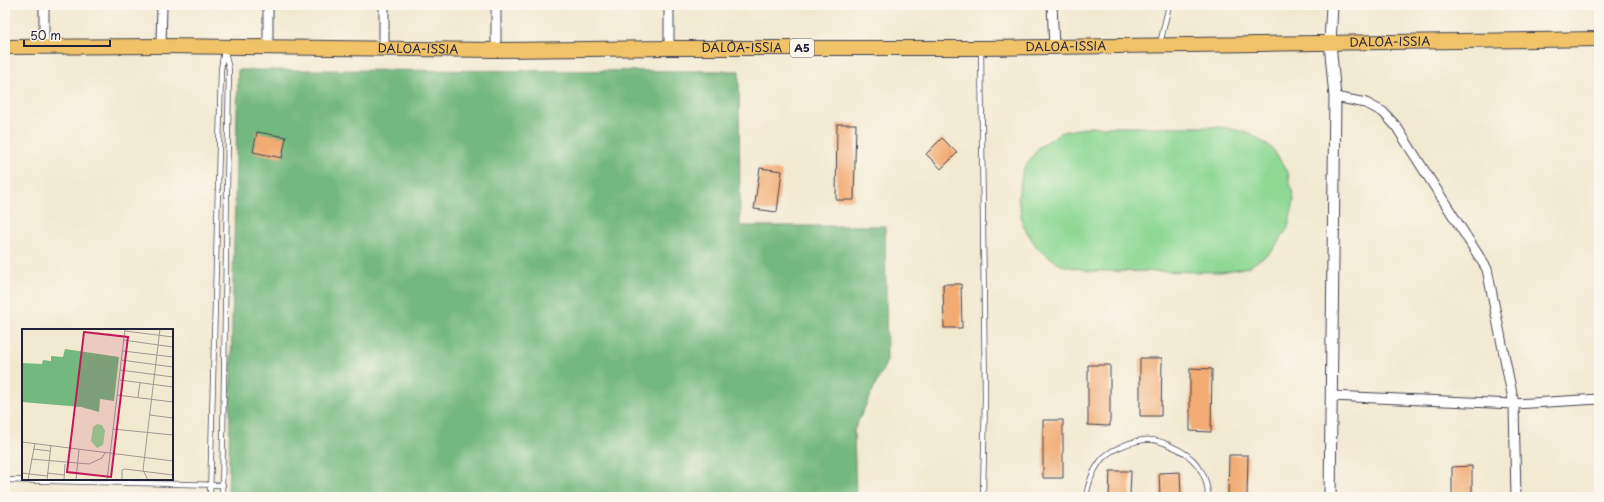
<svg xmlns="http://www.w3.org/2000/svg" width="1604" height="502" font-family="'Playpen Sans',sans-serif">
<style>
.green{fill:#8fd894;stroke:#587d68}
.forest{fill:#73b87e;stroke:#4a6d5c}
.building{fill:#f1ab73}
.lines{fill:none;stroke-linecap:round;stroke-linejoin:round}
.service-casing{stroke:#414052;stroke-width:6}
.minor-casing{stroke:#414052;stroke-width:11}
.tertiary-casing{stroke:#414052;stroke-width:13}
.primary-casing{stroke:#414052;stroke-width:16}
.service{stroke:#fff;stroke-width:4.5}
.minor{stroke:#fff;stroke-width:9}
.tertiary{stroke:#fff;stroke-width:11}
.primary{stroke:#f0c369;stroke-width:14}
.labels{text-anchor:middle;stroke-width:4;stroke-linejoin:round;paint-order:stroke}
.shield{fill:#fbf7ec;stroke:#636270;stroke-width:1}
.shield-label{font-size:11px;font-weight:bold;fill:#22223b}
.street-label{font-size:12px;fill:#22223b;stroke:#fbf7ec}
.inset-road{fill:none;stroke:#9f9995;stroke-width:1}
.view{fill:#c2185b;fill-opacity:0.15;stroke:#c2185b;stroke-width:2}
.inset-edge{fill:none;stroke:#22223b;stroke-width:2}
</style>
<rect width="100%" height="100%" fill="#fbf7ec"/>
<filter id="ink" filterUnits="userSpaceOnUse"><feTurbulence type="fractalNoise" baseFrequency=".025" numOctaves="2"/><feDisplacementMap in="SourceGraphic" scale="8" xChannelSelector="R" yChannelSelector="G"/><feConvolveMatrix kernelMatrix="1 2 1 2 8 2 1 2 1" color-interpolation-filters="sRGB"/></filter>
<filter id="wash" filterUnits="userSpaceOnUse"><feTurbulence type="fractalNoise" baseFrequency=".012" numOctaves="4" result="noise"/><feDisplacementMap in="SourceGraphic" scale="16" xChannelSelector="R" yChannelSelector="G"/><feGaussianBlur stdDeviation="0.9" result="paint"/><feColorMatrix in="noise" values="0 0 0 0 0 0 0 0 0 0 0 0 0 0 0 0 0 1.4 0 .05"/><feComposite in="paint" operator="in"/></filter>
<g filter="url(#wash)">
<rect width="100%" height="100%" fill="#f2e9d1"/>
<path class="green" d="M1090 127H1222L1250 133 1273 149 1288 173 1294 200 1288 228 1272 251 1249 267 1221 272 1089 271 1061 265 1038 249 1023 226 1018 198 1023 170 1039 147 1062 132Z"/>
<path class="forest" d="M238 70 739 71 740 226H885L887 361 854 430 856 497H228Z"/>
<g id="blocks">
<path class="building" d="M837 124H856L854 200H836Z
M257 132 286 137 282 158 253 152Z
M942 138 957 153 941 169 926 154Z
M760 168 782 171 777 212 754 209Z
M943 284H961L962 328H944Z
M1140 358H1162L1161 416H1140Z
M1088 365H1110V426L1088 425Z
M1190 368 1212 369 1211 432 1190 431Z
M1043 420H1063V478H1043Z
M1229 455H1248L1247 497H1228Z
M1472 466V497H1452V467Z
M1110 471H1131L1130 497H1109Z
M1180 472 1181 497H1160L1159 473Z"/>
</g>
</g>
<g filter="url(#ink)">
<use href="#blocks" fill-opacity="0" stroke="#414052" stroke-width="1"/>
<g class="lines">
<defs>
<path id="service" d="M1160 44 1169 5
M981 49 985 396 983 497
M5 480 223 485
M210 497 221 70 224 49
M222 497 229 70 225 51
M1086 497C1088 484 1091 474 1099 463 1103 457 1111 451 1118 448 1126 444 1135 441 1144 440 1153 439 1163 442 1171 446 1193 455 1208 472 1208 497"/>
<path id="minor" d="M669 5V48
M1052 5 1054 47
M161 46 162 5
M44 47V5
M268 48V5
M384 49V5
M496 50V5
M1335 97 1366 103 1383 112 1396 126 1487 269 1514 404 1516 497
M1331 396 1514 404 1599 399"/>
<path id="tertiary" d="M1330 497 1335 97 1330 43 1332 5"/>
<g id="primary">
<path id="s1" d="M5 47 161 46 496 50 669 48H981L1599 39"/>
</g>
</defs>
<use href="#service" class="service-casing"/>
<use href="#minor" class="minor-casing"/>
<use href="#tertiary" class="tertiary-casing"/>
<use href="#primary" class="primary-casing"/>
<use href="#service" class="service"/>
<use href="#minor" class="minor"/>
<use href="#tertiary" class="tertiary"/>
<use href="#primary" class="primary"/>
</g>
</g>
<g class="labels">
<rect class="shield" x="790" y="39" width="24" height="18" rx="3"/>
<g class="shield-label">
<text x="802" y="52">A5</text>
</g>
<g class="street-label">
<text dy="4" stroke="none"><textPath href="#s1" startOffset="1385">DALOA-ISSIA</textPath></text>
<text dy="4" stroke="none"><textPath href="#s1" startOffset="1061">DALOA-ISSIA</textPath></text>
<text dy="4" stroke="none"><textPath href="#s1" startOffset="737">DALOA-ISSIA</textPath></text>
<text dy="4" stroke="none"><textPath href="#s1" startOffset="413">DALOA-ISSIA</textPath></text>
</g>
</g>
<g transform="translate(22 329)">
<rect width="151" height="151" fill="#f2e9d1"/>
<path d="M75 95 80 96 83 102 81 116 75 119 69 112 71 98Z" fill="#8fd894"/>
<path d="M43 20 97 28 92 72 78 70 77 83 59 78 0 73V34L20 35 21 31 29 32V27L41 28Z" fill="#73b87e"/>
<path class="inset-road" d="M103 2 151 8M101 11 151 18M101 22 151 28M99 31 151 38M98 41 151 48M98 51 151 58M95 66 151 73M116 68 118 54M128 86 151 89M91 100 151 106M0 113 151 132M11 120 28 122M9 130 67 135 80 129 83 124M0 144 25 147M25 144 42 146M6 151 13 114M25 151 29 116M42 151 43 135M54 151 57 120M85 151 103 0M100 151V141L103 140 151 146M126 151 121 141 138 0"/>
<path class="view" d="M62 3 106 8 89 148 45 143Z"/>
<rect width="151" height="151" class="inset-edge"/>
</g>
<rect width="1604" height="502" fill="none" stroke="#fbf7ec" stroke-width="20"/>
<path d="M24 40v6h86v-6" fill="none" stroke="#22223b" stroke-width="2"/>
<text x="30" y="40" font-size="12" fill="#22223b" stroke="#fbf7ec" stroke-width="3" paint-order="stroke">50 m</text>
</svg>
